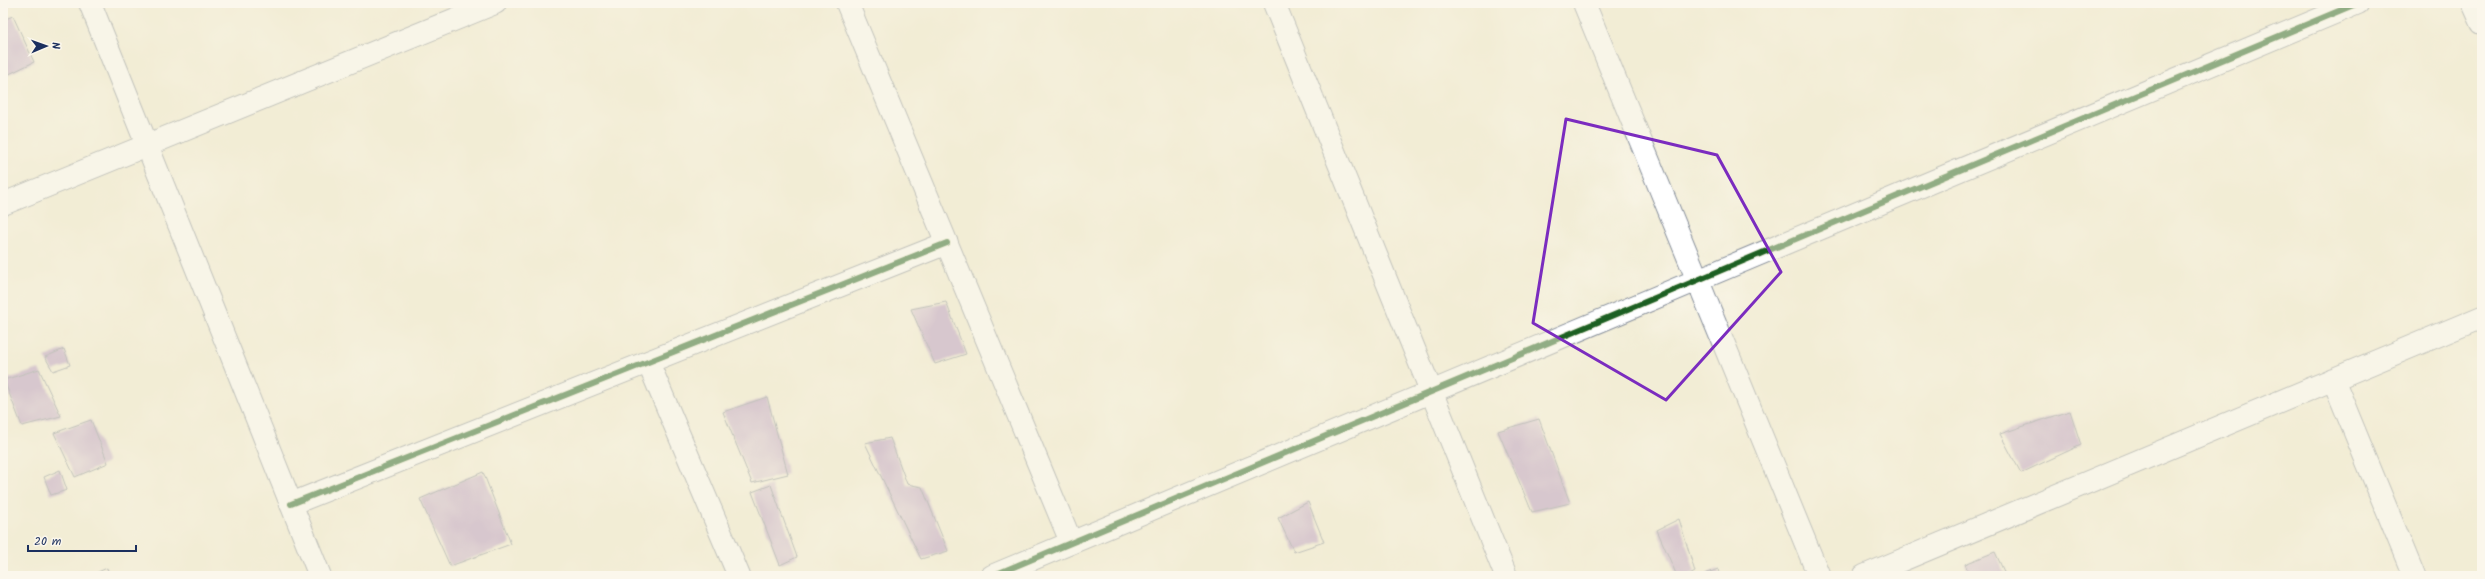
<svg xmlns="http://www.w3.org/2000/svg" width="2485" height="579" font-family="Kalam,sans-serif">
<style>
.building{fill:#b79ac5}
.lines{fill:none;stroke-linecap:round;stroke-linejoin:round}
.minor-casing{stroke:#868e9a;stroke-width:24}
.tertiary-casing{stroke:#868e9a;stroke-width:24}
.minor{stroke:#fff;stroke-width:22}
.tertiary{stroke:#fff;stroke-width:22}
.cycleway-casing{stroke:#fbf7ec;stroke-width:8}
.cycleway{stroke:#1b5e20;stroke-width:6}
.marked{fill:none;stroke:#7b2cbf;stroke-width:3;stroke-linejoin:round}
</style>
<rect width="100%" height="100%" fill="#fbf7ec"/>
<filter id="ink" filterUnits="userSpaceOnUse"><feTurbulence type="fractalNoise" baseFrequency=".025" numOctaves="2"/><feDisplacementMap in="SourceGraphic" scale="8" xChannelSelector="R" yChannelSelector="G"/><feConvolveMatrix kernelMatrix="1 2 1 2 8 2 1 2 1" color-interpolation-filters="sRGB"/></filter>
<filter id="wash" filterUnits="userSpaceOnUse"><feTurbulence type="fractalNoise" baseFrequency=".012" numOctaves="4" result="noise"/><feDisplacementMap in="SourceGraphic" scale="16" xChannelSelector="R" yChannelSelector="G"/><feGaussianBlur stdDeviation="0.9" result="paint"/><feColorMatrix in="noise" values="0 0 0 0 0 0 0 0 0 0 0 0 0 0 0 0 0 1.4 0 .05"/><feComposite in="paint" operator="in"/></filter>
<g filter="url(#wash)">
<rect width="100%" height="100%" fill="#f2edd6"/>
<g id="blocks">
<path class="building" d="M13 16 34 62 3 77V20Z
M946 302 966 354 935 364 911 309Z
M64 349 70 365 53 371 45 357Z
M39 369 61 416 22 426 4 380Z
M767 397 788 474 752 483 723 412Z
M2070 411 2081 445 2021 473 2000 434Z
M1539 419 1570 503 1532 512 1498 431Z
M91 420 108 463 75 477 54 433Z
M890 438 907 484 922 487 948 551 921 559 865 443Z
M60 470 67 490 51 495 44 477Z
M483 472 511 544 450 566 420 499Z
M771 485 797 557 780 565 752 492Z
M1308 502 1324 542 1294 552 1278 518Z
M1679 519 1695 572 1688 576H1677L1657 530Z
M1995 552 2006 576H1970L1965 564Z
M107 568 110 576H89Z
M1718 569 1720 576H1700Z"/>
</g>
</g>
<g filter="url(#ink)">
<use href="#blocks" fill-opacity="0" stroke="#868e9a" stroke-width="1"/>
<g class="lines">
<defs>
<path id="minor" d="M847 3 1071 542
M1274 3 1506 576
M1584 3 1819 576
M2473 3 2482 23
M3 204 495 3
M648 362 739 576
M2333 379 2414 576
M291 504 947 243
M992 576 2358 3
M1864 576 2482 317"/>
<path id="tertiary" d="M90 3 320 576"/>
</defs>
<use href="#minor" class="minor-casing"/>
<use href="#tertiary" class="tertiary-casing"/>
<use href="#minor" class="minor"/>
<use href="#tertiary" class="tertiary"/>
<defs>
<path id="cycleway" d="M291 504 947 243
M992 576 2358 3"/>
</defs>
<use href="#cycleway" class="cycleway-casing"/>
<use href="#cycleway" class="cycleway"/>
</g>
</g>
<path d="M0 0H2485V579H0ZM1566 119 1717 155 1781 272 1666 400 1533 323Z" fill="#f2edd6" fill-opacity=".55" fill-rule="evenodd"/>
<path class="marked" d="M1566 119 1717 155 1781 272 1666 400 1533 323Z"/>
<rect width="2485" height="579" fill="none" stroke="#fbf7ec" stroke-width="16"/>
<g transform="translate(46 46) rotate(88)" stroke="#fbf7ec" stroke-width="3" paint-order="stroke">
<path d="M0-3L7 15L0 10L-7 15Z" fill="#1b2f5e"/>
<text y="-6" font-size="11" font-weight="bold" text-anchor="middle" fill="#1b2f5e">N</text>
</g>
<path d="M28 545v6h108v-6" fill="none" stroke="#1b2f5e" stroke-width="2"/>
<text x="34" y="545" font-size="12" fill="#1b2f5e" stroke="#fbf7ec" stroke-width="3" paint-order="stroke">20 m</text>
</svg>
